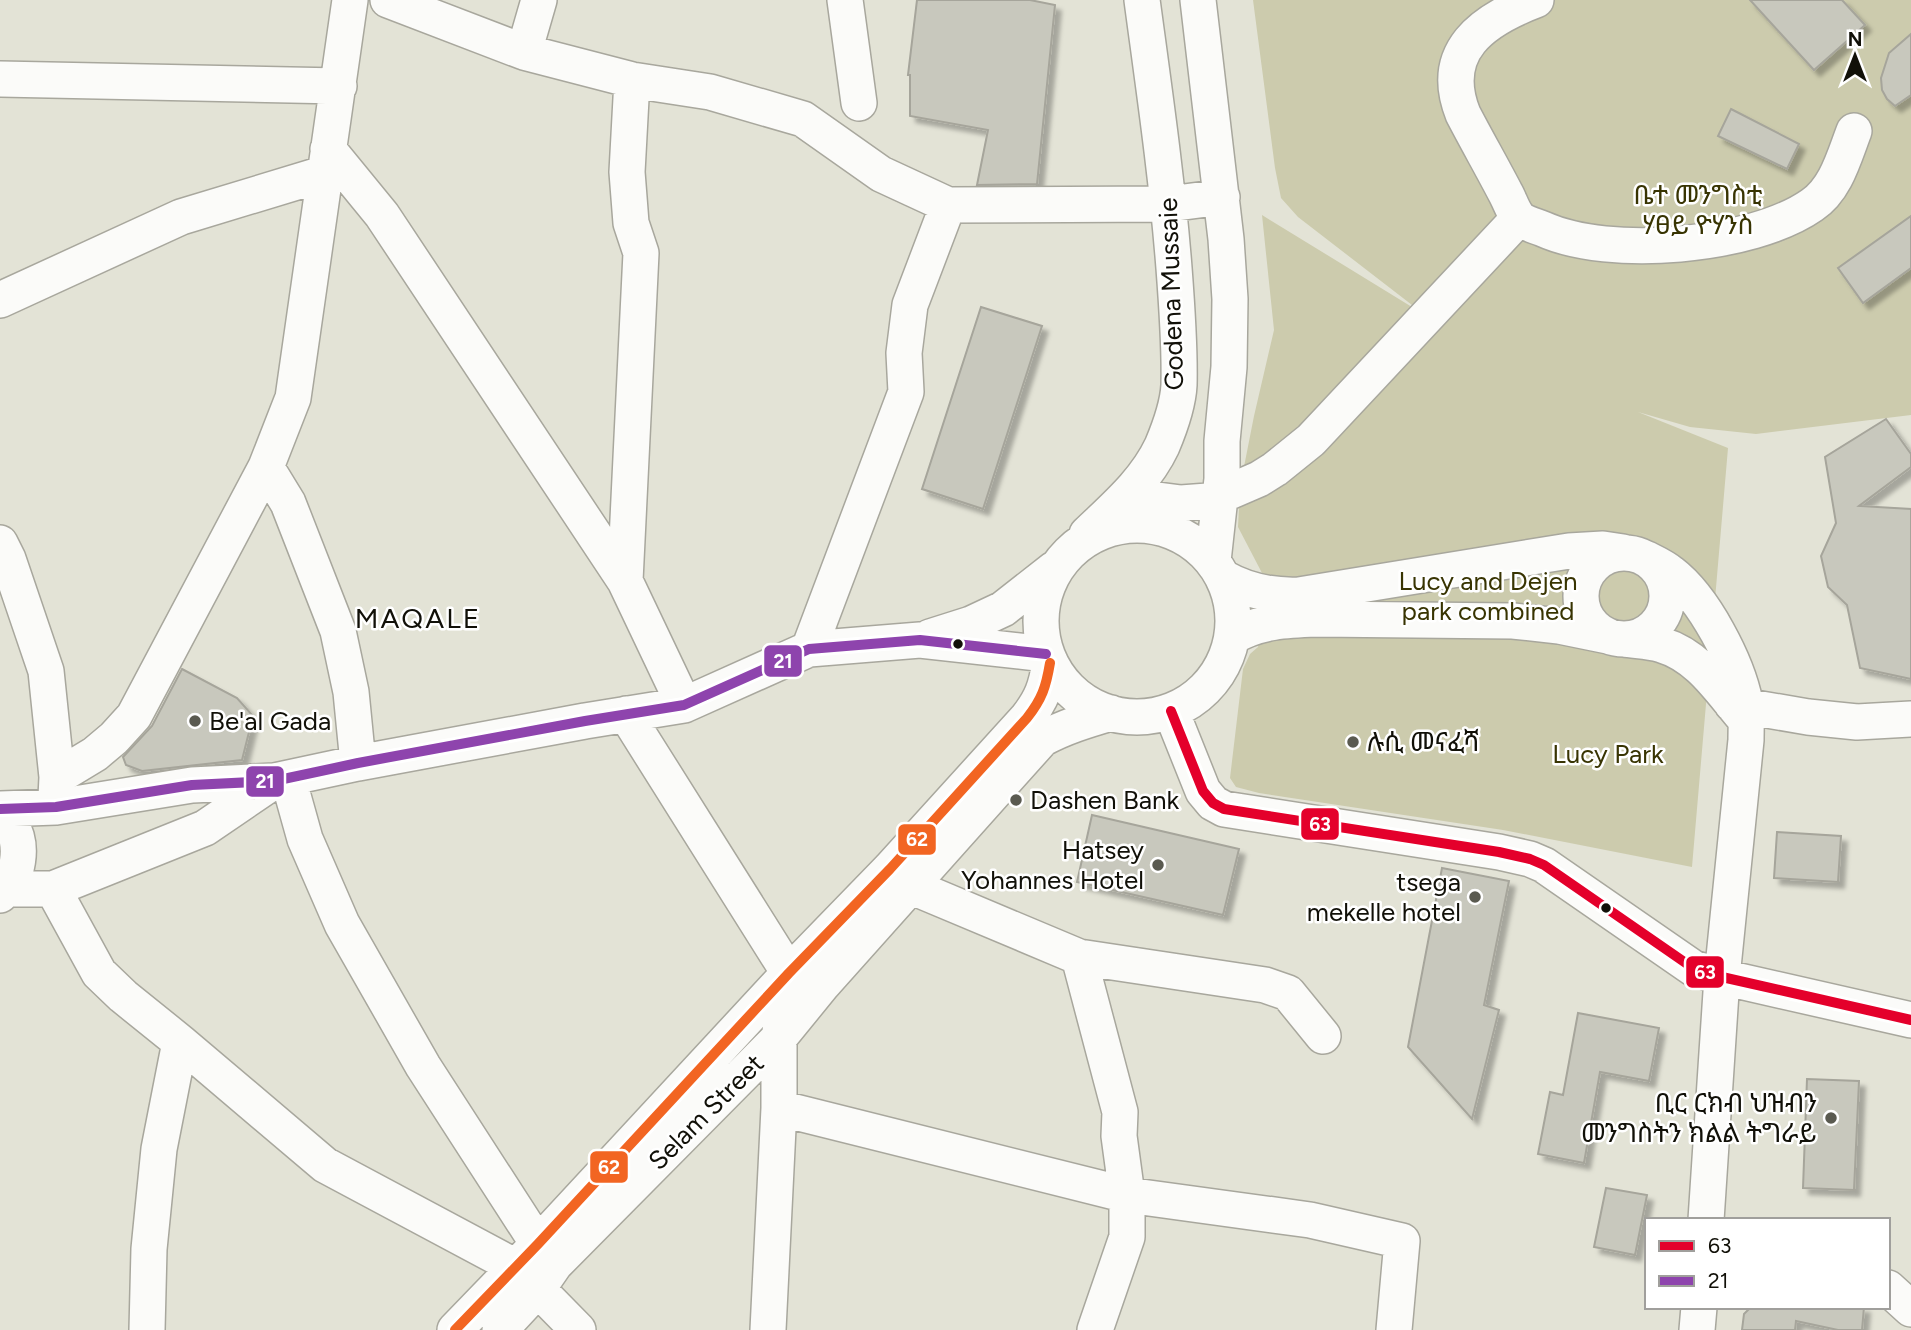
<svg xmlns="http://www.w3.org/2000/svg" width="1911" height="1330" font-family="Figtree,'Noto Sans Ethiopic',sans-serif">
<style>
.green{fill:#cccbad}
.building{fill:#c8c8bd;stroke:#a6a59b;stroke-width:2;filter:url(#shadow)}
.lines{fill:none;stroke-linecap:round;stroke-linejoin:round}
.minor-casing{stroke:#a8a79d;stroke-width:38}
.minor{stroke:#fbfbf9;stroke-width:35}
.bus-1-casing{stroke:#fff;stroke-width:16}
.bus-2-casing{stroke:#fff;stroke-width:16}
.bus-3-casing{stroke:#fff;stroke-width:16}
.bus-1{stroke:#e4002b;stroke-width:10}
.bus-2{stroke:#8e44ad;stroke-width:10}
.bus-3{stroke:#f26522;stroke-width:10}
.bus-dot{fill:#111008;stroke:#fff;stroke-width:2.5}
.poi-dot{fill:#5a5a50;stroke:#fff;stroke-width:2.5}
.labels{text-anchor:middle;stroke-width:5;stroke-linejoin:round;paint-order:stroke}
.park-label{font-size:26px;fill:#383402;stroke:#fff}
.street-label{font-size:26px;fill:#111008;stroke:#fff}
.poi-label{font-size:26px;fill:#111008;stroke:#fff;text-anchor:start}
.neighbourhood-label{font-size:28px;letter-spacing:2px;fill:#111008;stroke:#fff}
.line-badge{stroke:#fff;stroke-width:2.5}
.badge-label{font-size:19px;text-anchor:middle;font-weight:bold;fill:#fff}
</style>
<defs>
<filter id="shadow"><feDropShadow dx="6" dy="6" stdDeviation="2" flood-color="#0004"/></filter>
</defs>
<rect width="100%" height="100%" fill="#e3e3d6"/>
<path class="green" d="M1253 0H1911V415L1756 434 1690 427 1638 412 1728 448 1692 867 1503 830 1259 793 1236 787 1230 778 1243 669 1250 654 1258 647 1264 623 1262 573 1238 527 1240 487 1254 416 1274 330 1262 215 1425 315 1298 217 1281 198 1275 168Z"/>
<path class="building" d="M917 0H1030L1055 5 1037 184 977 185 988 130 910 116V75H908Z
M1750 0H1842L1865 25 1814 70Z
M1911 34V95L1895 106 1887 99 1882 90 1881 78 1889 53Z
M1731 109 1799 144 1787 169 1718 136Z
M1911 216V268L1863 303 1838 268Z
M981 307 1042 326 983 509 922 489Z
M1886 419 1911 454V467L1859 506 1911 509V679L1860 668 1847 605 1828 587 1821 556 1836 523 1825 457Z
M182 669 237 698 253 716 242 760 142 771 126 765 123 757 152 726Z
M1092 815 1239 849 1223 915 1077 882Z
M1777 832 1841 836 1838 882 1774 878Z
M1442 868 1509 881 1484 1005 1499 1010 1472 1119 1408 1047Z
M1578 1013 1659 1028 1649 1081 1600 1072 1584 1163 1538 1154 1550 1092 1563 1095Z
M1807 1079 1859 1081 1854 1190 1803 1188Z
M1606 1188 1647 1195 1635 1255 1594 1247Z
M1751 1307H1864L1862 1330H1838L1796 1321 1795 1330H1742L1744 1314Z"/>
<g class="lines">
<defs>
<path id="minor" d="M388 0 524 52 632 80 710 92 803 119 881 174 948 205 1169 204 1222 197
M845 0 859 103
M1198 0 1226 239 1230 299 1229 367 1222 441V479L1213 561
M1536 0C1483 20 1438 51 1463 114 1477 141 1492 167 1506 194 1510 201 1513 212 1519 218 1524 223 1536 226 1543 229 1609 259 1752 247 1812 205 1836 189 1844 157 1854 131
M524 52 539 0
M0 79 339 86
M328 149 382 215 625 581 684 705
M0 300 181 217 326 173
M266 467 288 503 338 631 351 692 358 763
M1127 496 1181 503 1208 501 1259 479 1275 469 1311 440 1519 218
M1041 621a96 96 0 1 1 192 0a96 96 0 1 1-192 0Z
M1087 534C1115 507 1145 482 1162 446 1170 427 1178 405 1179 385 1180 346 1177 307 1174 268 1167 178 1154 89 1142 0
M0 543 8 559 46 671 57 777 56 797
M1581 596a43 43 0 1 1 86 0a43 43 0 1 1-86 0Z
M1647 559C1655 563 1664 567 1671 573 1704 598 1737 662 1745 702 1747 714 1746 728 1746 740L1722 977 1706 1220
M1224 578C1247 591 1273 596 1299 595L1569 551 1603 549 1623 552
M625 581 641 253 631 223 627 172 632 80
M930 637 971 624 1003 609 1054 569
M1232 637C1259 621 1287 620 1317 619L1513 621 1559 626 1608 636
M1624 639C1636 641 1650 641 1662 645 1699 656 1720 690 1744 718
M809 649 906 392 904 353 910 305 948 205
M1732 704 1808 717 1857 722 1911 719
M1171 711 1203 791 1213 803 1224 809 1499 852 1530 859 1544 865 1693 968 1722 977 1911 1020
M626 714 789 973 779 1038V1108L768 1330
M57 777 95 754 114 738 134 716 266 467 293 398 350 0
M288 778 305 839 342 924 423 1066 538 1244 553 1261
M0 809 56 807 192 785 274 781 358 763 585 721 684 705 809 649 920 640 1046 654
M0 810C3 815 8 819 11 824 24 846 19 878 0 895
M894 872 910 886 1079 957 1265 985 1288 993 1323 1036
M7 889H53L205 828 274 781
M53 889 99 973 123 996 180 1042 325 1165 516 1267 578 1330
M1079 957 1120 1112 1119 1136 1127 1195V1237L1095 1330
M779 1108 1127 1195 1310 1220 1402 1241 1394 1330
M1888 1288 1911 1309
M147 1330 149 1249 159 1149 180 1042
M455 1330 538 1244 789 973 890 869 1027 718C1042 699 1046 687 1050 663
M500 1330 537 1290 555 1264 779 1038 823 984 1042 739C1064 727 1087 720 1111 713
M1697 1330 1699 1307"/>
</defs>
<use href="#minor" class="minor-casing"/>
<use href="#minor" class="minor"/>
<defs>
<path id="bus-1" d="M1171 711 1203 791 1213 803 1224 809 1499 852 1530 859 1544 865 1693 968 1722 977 1911 1020"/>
<path id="bus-2" d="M0 809 56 807 192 785 274 781 358 763 585 721 684 705 809 649 920 640 1046 654"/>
<path id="bus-3" d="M455 1330 538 1244 789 973 890 869 1027 718C1042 699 1046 687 1050 663"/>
</defs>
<use href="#bus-1" class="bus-1-casing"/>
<use href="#bus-2" class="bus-2-casing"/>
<use href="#bus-3" class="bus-3-casing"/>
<use href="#bus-1" class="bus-1"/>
<use href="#bus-2" class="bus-2"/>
<use href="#bus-3" class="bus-3"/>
</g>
<g class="bus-dot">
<circle cx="958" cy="644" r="6"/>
<circle cx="1606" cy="908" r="6"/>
</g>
<g class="poi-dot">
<circle cx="195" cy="721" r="7"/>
<circle cx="1353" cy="742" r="7"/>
<circle cx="1016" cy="800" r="7"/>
<circle cx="1158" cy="865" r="7"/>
<circle cx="1475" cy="897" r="7"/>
<circle cx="1831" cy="1118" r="7"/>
</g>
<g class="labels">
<g class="park-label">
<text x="1698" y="204">ቤተ መንግስቲ<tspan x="1698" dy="30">ሃፀይ ዮሃንስ</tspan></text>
<text x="1488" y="590">Lucy and Dejen<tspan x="1488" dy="30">park combined</tspan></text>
<text x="1608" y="763">Lucy Park</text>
</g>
<g class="street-label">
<text transform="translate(1171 294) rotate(-92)" y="9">Godena Mussaie</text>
<text transform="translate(706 1112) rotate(-45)" y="9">Selam Street</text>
</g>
<g class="poi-label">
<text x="209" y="730">Be'al Gada</text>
<text x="1367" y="751">ሉሲ መናፈሻ</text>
<text x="1030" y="809">Dashen Bank</text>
<text x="1144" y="859" text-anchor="end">Hatsey<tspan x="1144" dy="30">Yohannes Hotel</tspan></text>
<text x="1461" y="891" text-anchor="end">tsega<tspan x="1461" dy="30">mekelle hotel</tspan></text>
<text x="1817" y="1112" text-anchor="end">ቢር ርክብ ህዝብን<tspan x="1817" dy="30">መንግስትን ክልል ትግራይ</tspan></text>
</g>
<g class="neighbourhood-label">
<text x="418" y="628">MAQALE</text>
</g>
</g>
<g class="line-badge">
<rect x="763" y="644" width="40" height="34" rx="7" fill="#8e44ad"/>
<rect x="245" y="765" width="40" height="33" rx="7" fill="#8e44ad"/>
<rect x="1300" y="807" width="40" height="34" rx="7" fill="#e4002b"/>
<rect x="897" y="823" width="40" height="33" rx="7" fill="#f26522"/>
<rect x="1685" y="955" width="40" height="34" rx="7" fill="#e4002b"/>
<rect x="589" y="1150" width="40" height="34" rx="7" fill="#f26522"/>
</g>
<g class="badge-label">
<text x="783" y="668">21</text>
<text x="265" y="788">21</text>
<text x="1320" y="831">63</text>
<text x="917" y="846">62</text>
<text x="1705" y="979">63</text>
<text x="609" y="1174">62</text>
</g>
<rect x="1645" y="1218" width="245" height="91" fill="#ffffff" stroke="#a09f9c" stroke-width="2"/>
<rect x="1659" y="1241" width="35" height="10" fill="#e4002b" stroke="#a09f9c" stroke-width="2"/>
<text x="1708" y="1253" font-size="21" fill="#111008">63</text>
<rect x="1659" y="1276" width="35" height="10" fill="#8e44ad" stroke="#a09f9c" stroke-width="2"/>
<text x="1708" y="1288" font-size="21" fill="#111008">21</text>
<g transform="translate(1855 56)" stroke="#ffffff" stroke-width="5" paint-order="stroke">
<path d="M0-5L12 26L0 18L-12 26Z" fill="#111008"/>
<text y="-10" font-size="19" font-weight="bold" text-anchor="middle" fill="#111008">N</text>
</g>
</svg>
